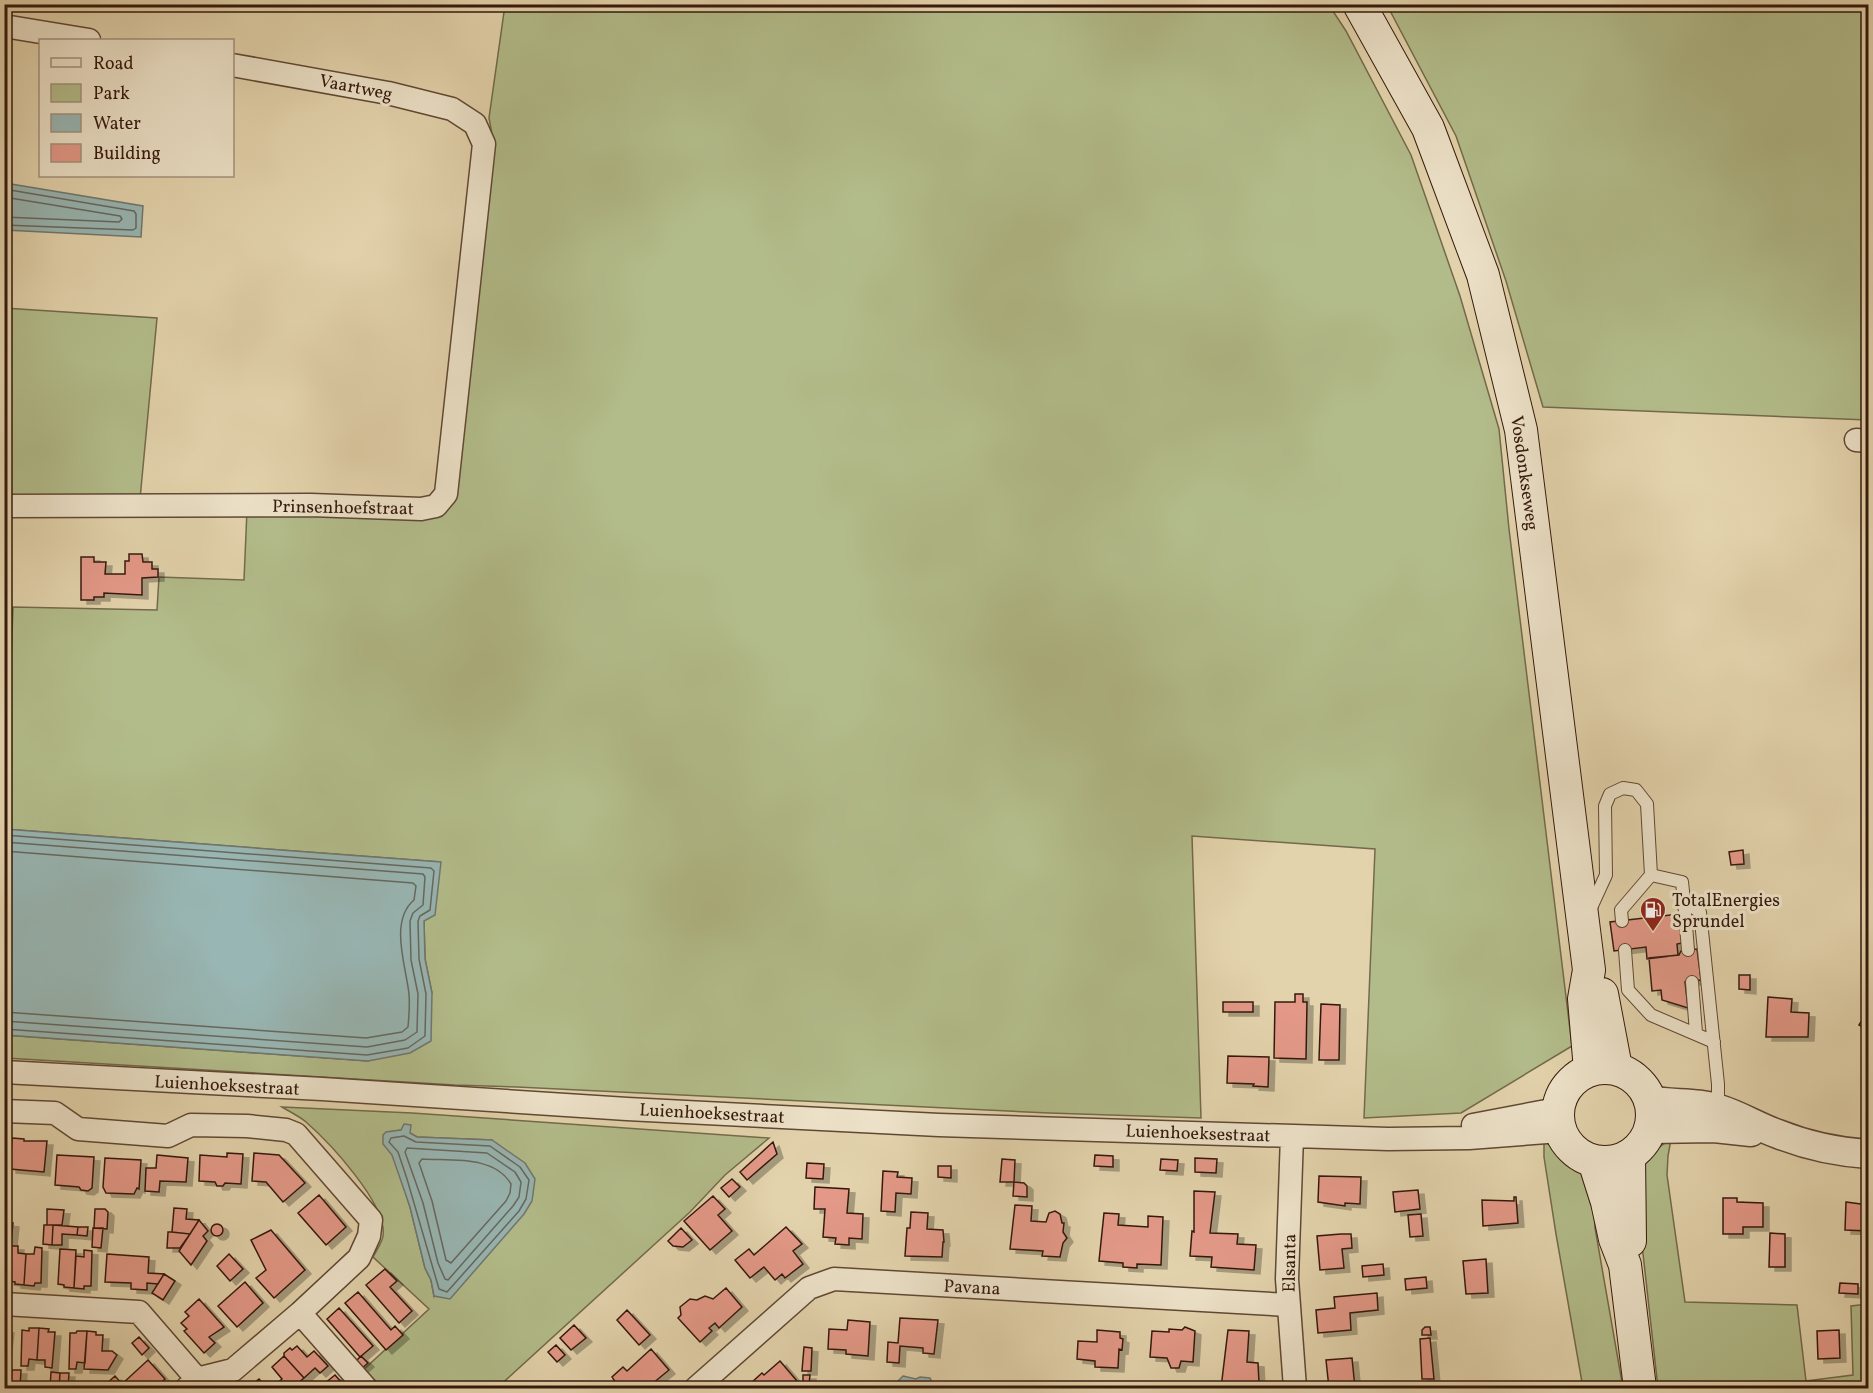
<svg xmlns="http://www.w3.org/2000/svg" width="1873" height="1393" font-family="Vollkorn,serif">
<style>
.green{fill:#b2bc8a;stroke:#736a4b;stroke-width:1.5;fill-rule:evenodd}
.water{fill:#98b6b3;stroke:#707770;stroke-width:1.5}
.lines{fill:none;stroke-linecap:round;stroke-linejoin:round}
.shore{stroke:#666860;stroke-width:1.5}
.building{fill:#e49988;stroke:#34190c;stroke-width:1.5;filter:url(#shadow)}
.service-casing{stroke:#604834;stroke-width:14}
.minor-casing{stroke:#604834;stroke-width:25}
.tertiary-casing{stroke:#604834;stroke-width:31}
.secondary-casing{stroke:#34190c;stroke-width:34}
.service{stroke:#ede2c9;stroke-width:12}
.minor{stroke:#ede2c9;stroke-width:22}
.tertiary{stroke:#ede2c9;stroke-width:28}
.secondary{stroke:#ede2c9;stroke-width:32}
.labels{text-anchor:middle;stroke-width:6;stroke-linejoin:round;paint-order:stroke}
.street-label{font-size:18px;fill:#34190c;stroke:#ede2c9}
.poi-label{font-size:18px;fill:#34190c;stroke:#ede2c9;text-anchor:start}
</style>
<defs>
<filter id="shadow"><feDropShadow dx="6" dy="4" stdDeviation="0" flood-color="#0004"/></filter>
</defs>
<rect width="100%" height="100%" fill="#e3d3ac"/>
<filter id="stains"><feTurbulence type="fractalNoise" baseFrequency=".00333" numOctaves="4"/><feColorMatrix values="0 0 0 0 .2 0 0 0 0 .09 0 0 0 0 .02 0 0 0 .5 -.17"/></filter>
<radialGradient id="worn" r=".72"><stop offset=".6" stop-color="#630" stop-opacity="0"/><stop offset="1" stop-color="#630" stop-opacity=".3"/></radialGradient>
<path class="green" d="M505 5H1329L1346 31 1411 155 1460 296 1499 429 1509 529 1572 1046 1461 1113 1364 1118 1375 849 1192 836 1201 1118 1049 1113 517 1087 455 1085 5 1058 4 1035 368 1061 432 993 425 959 424 921 440 862 5 829 13 607 157 610 159 577 244 580 247 510 438 513 494 145 489 118Z
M1387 5H1868V420L1543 407 1506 281 1456 136Z
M4 308 157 318 140 499 5 501Z
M282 1107 412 1113 769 1138 725 1175 690 1212 497 1388H376L360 1373 429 1309 373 1257C376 1251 382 1243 383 1236 388 1205 329 1142 306 1122 299 1116 290 1112 282 1107ZM410 1125V1133L417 1137 492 1140 434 1296 431 1280 425 1268 410 1207 387 1132 401 1130Z
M1671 1139 1668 1156 1667 1175 1685 1302 1797 1305 1806 1381 1853 1375 1851 1306 1868 1304V1388H1658L1639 1218 1631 1175 1648 1155Z
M1544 1143 1556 1144 1592 1175 1595 1228 1623 1388H1583L1556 1234 1544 1157Z"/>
<path class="water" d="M5 183 143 206 141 237 5 230Z
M4 829 441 862 435 915 424 921 425 959 432 993 431 1041 410 1053 368 1061 5 1035Z
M404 1124 411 1125 410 1133 417 1137 492 1140 525 1163 535 1179 532 1201 524 1214 450 1299 434 1296 431 1280 425 1268 410 1207 392 1155 383 1144V1135L386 1132 401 1130Z
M903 1376 916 1379 920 1377 930 1378 935 1388H897L896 1383Z"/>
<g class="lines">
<path class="shore" d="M4 189 134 211 136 214V228L133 230 4 225
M4 197 120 216 122 219 119 222 4 217
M4 835 431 868 434 871 430 910 420 916 418 921 419 959 426 994 425 1036 408 1048 367 1055 4 1029
M4 842 423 874 425 877 423 905 413 913 410 921 411 960 418 994 417 1032 405 1040 367 1047 4 1021
M4 851 413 883 416 886 414 900C389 921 406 966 409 994 410 1005 409 1016 408 1027L402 1032 366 1038 4 1012
M404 1136 416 1142 490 1146 520 1167 529 1180 526 1199 519 1211 447 1292 439 1289 407 1179 398 1152 389 1142 391 1138Z
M407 1148 487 1153 515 1172 521 1182 519 1197 513 1206 448 1280 445 1279 438 1263 423 1203 405 1152Z
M422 1159C451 1161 494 1155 511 1184L510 1193 506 1201 451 1263 446 1260 432 1201 419 1163Z"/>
</g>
<path class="building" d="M129 554H142L143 562H152V569H158V577L142 578V595L104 593V597H94V600H81V557H94V562H106L105 574H125V561H129Z
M1743 850 1744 864 1731 865 1729 852Z
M1679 914 1682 943 1677 944 1678 955 1647 959 1646 947 1614 951 1610 922Z
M1697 949 1701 980 1685 982 1688 1008 1662 1000 1661 990 1652 991 1649 958 1679 955 1681 951Z
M1739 975H1750V990L1739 989Z
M1295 994H1303V1002H1307L1306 1059 1274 1058 1275 1002H1295Z
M1768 997 1792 999 1791 1012 1809 1013 1808 1037H1766Z
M1223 1002H1253V1012H1223Z
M1321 1004 1340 1005 1339 1060H1319Z
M1868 1010V1030L1859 1025Z
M1228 1056 1269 1057 1268 1087 1253 1086 1254 1084 1227 1083Z
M12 1138 24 1139V1141H47L44 1172 10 1169Z
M773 1142 777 1154 747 1180 740 1172Z
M227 1153 243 1154 241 1184 225 1183 223 1186H217L215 1182 199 1181 200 1155 227 1157Z
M254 1153 279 1155 305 1183 283 1202 266 1182 252 1181Z
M57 1155 94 1157 92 1188 88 1191 81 1190 79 1187 55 1185Z
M157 1155 188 1158 186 1182 160 1181 159 1192 145 1191 146 1168H156Z
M1095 1155 1113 1156V1167L1094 1166Z
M105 1158 141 1160 139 1189 137 1188 134 1194 106 1193 103 1187Z
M1195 1158 1217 1159 1216 1173 1195 1172Z
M1002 1159 1015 1160 1014 1182H1000Z
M1161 1159 1178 1160 1177 1171 1160 1170Z
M807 1163 824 1164 823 1179 806 1178Z
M938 1166H951V1178L938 1177Z
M883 1171 898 1172 897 1177 912 1178 911 1194 896 1193 895 1212 881 1211Z
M1319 1176 1361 1177 1360 1204 1345 1203V1206L1318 1202Z
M732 1179 740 1187 729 1197 721 1188Z
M1014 1182 1024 1183 1027 1186V1197L1013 1196Z
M815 1187 849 1189 847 1213 863 1214 862 1239 849 1238V1245L835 1244 836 1238 823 1237 825 1209H814Z
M1418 1190 1420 1209 1395 1212 1393 1192Z
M1194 1191 1215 1192 1210 1233 1238 1234 1237 1244 1256 1245 1254 1270 1211 1267 1212 1257 1190 1256 1192 1231 1194 1232Z
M319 1195 346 1227 326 1245 298 1213Z
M713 1196 725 1209 718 1215 732 1231 710 1250 684 1221Z
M1514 1197H1516L1518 1223 1483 1226 1482 1200 1514 1201Z
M1723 1198H1737V1202L1763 1203V1227H1743V1234H1723Z
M1846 1202 1868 1205V1231L1845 1230Z
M1015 1205 1032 1206 1031 1221 1046 1222 1049 1213 1055 1211 1060 1214 1062 1223H1064L1063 1232 1067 1238 1063 1243 1060 1257 1042 1256 1043 1251 1010 1249Z
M174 1208 187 1209 186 1219 199 1220 190 1234 172 1232Z
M47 1209 64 1210 62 1225H47Z
M95 1209H105L108 1212 107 1229 94 1228Z
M911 1212 928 1213 927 1229 943 1230 944 1242H943L942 1257 905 1256 907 1228H910Z
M1104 1213 1119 1214 1118 1225 1148 1227V1216L1163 1217 1161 1265 1137 1264V1268L1123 1267V1263L1099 1261Z
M1421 1214 1423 1236 1410 1237 1408 1215Z
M199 1220 208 1231 203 1236 207 1241 191 1265 179 1251Z
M4 1222 13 1223 11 1242H4Z
M211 1230a6 6 0 1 1 12 0a6 6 0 1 1-12 0Z
M44 1225H53L52 1245 43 1244Z
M53 1225 78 1227 77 1235 62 1234V1245H52Z
M78 1227H88L87 1236 77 1235Z
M786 1227 802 1244 793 1251 803 1264 785 1278 782 1274 775 1280 764 1267 750 1278 735 1260 749 1249 754 1255Z
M93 1228H103L101 1248 92 1247Z
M681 1228 692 1240 683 1247 673 1246 668 1241Z
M271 1230 305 1270 274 1298 256 1278 266 1270 251 1240Z
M168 1232H172L190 1234 180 1248H167Z
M1770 1233 1785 1234V1267H1769Z
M1341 1234H1351L1352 1248 1342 1249 1344 1268 1320 1270 1317 1236Z
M11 1246H18V1253L26 1254 24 1285 15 1284V1282L8 1281Z
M35 1247 42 1248 41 1283H35L34 1286 24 1285 26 1254H34Z
M60 1249 76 1250 74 1288 64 1287V1285L58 1284Z
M84 1250 92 1251 91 1286H84V1289L74 1288 76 1256 84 1257Z
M107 1254 149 1257 148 1273 164 1274 158 1284 147 1283V1290L131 1289V1283L105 1282Z
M229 1254 243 1269 230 1281 217 1266Z
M1486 1259 1488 1293 1466 1294 1463 1261Z
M1383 1264 1384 1275 1363 1277 1362 1266Z
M385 1269 397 1281 390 1287 412 1311 399 1323 366 1285Z
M164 1274 175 1281 163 1300 152 1293Z
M1426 1277 1427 1288 1406 1290 1405 1279Z
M245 1282 263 1303 237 1327 218 1306Z
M1840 1283 1858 1284V1294L1839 1293Z
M726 1288 742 1307 719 1328 715 1323 709 1328 712 1331 700 1342 678 1318 681 1315 680 1307 690 1299 697 1300 705 1296 713 1299Z
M358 1292 391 1330 395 1326 403 1335 386 1350 345 1303Z
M1377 1293 1378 1310 1350 1313 1351 1330 1318 1333 1316 1310 1335 1308 1334 1297Z
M199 1299 224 1327 209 1337 215 1343 204 1353 184 1331 187 1329 181 1323 189 1316 185 1312Z
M339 1308 373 1346 360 1357 327 1319Z
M627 1310 650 1335 639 1345 617 1320Z
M900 1318 938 1320 934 1354 923 1353V1348L900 1346 899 1363 887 1362 888 1342 898 1343Z
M848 1320 870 1322 868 1356 846 1354V1350L828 1349 829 1329 847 1330Z
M574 1325 586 1338 571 1350 560 1338Z
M1185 1327 1195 1331 1193 1362 1181 1361 1179 1368H1171L1167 1358 1150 1357 1152 1331 1169 1332V1329L1182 1330Z
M1425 1327H1430L1431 1335H1422V1330Z
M29 1328H39L37 1360 29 1359 28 1366H21L22 1330 29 1331Z
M39 1328 49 1329 48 1332H55L52 1368 45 1367V1360H37Z
M4 1329H8L4 1363Z
M1097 1330 1120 1332V1338L1123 1339 1122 1350 1119 1349 1118 1368 1095 1367V1361L1077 1359 1078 1341 1097 1342Z
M1228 1330 1249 1331 1247 1362 1258 1363 1259 1383H1257V1386L1241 1385 1240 1388H1221Z
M1839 1330 1840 1358 1818 1359 1817 1331Z
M77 1331H87L85 1363 77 1362 76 1369H69L70 1333H76Z
M87 1331 96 1332V1335H103L102 1351H112L117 1355 108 1370 84 1369Z
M139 1337 149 1348 142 1355 132 1343Z
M1430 1338 1434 1379H1422L1420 1339Z
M556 1345 565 1355 557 1362 548 1352Z
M297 1346 307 1357 314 1351 328 1366 320 1373 315 1368 304 1378 284 1356V1353L290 1348 292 1350Z
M804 1347 812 1348 811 1371H802Z
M651 1349 669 1370 647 1388H619L612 1377 623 1367 627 1371Z
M284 1356 304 1378 292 1388H279L275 1385 282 1379 272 1367Z
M361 1356 368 1363 359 1371 353 1364Z
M1352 1358 1355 1388H1329L1326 1360Z
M148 1360 165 1379 155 1388H109L105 1385 115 1376 122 1384Z
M780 1361 797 1381 789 1388H743L746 1383 752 1382 762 1373 764 1375Z
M4 1369 12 1370 11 1388H4Z
M12 1370H21L20 1388H11Z
M51 1372 60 1373 59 1388H50Z
M60 1373H69L68 1388H59Z
M335 1375 342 1383 337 1388H319Z
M803 1375H810L809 1385 803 1384Z
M259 1379 267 1388H248Z"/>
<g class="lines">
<defs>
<path id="service" d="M1651 875 1682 882 1684 901 1700 912 1718 1084V1109
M1684 901 1688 950
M1589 912 1606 875 1605 806 1610 794 1623 788 1636 790 1647 804 1651 875 1621 910 1622 921
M1625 950 1628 990 1651 1015 1714 1042
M1692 982 1696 1033"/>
<path id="minor" d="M4 26 89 40
M1856 440 1868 441
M4 506 311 505 421 509 436 506 446 494 484 144 475 124 452 109 388 93 232 65
M4 1072 322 1089 627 1109 939 1125 1388 1139 1469 1138 1560 1131
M4 1111 55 1113 78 1129 168 1136 191 1125 247 1126 286 1130 296 1134 371 1220 369 1236 359 1258 300 1313 233 1370 197 1379 187 1388
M1473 1125 1557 1109
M1292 1136 1287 1279 1295 1388
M4 1304 139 1312 197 1379
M300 1313 366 1388
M696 1388 809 1288 834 1279 1288 1305"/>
<path id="tertiary" d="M1650 1100C1672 1105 1697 1101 1719 1109 1739 1115 1758 1127 1778 1134 1808 1146 1837 1152 1868 1154
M1650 1129 1714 1128 1751 1132"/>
<path id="secondary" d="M1359 4 1428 128 1483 275 1521 430 1589 970 1584 999 1590 1070
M1602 994 1616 1068
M1558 1115a47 47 0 1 1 94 0a47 47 0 1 1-94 0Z
M1629 1156 1630 1241
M1594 1161 1607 1202 1615 1239 1625 1265 1640 1388"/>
</defs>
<use href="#service" class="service-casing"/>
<use href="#minor" class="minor-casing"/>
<use href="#tertiary" class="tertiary-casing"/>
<use href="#secondary" class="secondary-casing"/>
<use href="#service" class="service"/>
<use href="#minor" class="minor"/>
<use href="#tertiary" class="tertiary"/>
<use href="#secondary" class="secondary"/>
</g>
<defs>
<symbol id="fuel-pin" viewBox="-11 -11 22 30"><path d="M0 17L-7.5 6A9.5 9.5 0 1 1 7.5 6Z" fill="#8f2418" stroke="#ede2c9"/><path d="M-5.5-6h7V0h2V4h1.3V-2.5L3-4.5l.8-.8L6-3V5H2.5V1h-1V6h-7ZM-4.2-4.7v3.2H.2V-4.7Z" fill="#fff"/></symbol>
</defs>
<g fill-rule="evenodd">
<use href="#fuel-pin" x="1638" y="895" width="30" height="40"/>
</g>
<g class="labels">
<g class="street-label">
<text transform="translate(356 87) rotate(11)" y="6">Vaartweg</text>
<text transform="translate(1525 473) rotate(82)" y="6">Vosdonkseweg</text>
<text transform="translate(343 507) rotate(1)" y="6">Prinsenhoefstraat</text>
<text transform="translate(227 1085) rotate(3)" y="6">Luienhoeksestraat</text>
<text transform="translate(712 1113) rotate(3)" y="6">Luienhoeksestraat</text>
<text transform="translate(1198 1133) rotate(2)" y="6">Luienhoeksestraat</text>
<text transform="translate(1289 1263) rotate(-89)" y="6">Elsanta</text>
<text transform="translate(972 1287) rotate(3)" y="6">Pavana</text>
</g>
<g class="poi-label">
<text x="1672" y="906">TotalEnergies<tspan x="1672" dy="21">Sprundel</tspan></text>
</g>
</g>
<rect width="1873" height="1393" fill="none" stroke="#e3d3ac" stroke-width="24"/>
<rect x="6" y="6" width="1861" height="1381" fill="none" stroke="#34190c" stroke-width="3"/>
<rect x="12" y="12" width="1849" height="1369" fill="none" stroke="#34190c" stroke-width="1.5"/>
<rect x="39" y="39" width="195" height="138" fill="#ede2c9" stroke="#a3927d" stroke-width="1.5"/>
<rect x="51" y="58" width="30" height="9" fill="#ede2c9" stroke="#a3927d" stroke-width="1.5"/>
<text x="93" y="69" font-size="18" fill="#34190c">Road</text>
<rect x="51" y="84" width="30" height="18" fill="#b2bc8a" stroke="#a3927d" stroke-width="1.5"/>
<text x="93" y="99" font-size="18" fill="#34190c">Park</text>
<rect x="51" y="114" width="30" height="18" fill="#98b6b3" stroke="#a3927d" stroke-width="1.5"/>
<text x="93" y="129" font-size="18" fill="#34190c">Water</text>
<rect x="51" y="144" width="30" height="18" fill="#e49988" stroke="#a3927d" stroke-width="1.5"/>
<text x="93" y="159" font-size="18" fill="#34190c">Building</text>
<rect width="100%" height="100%" filter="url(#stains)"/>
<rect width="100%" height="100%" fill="url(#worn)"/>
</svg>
